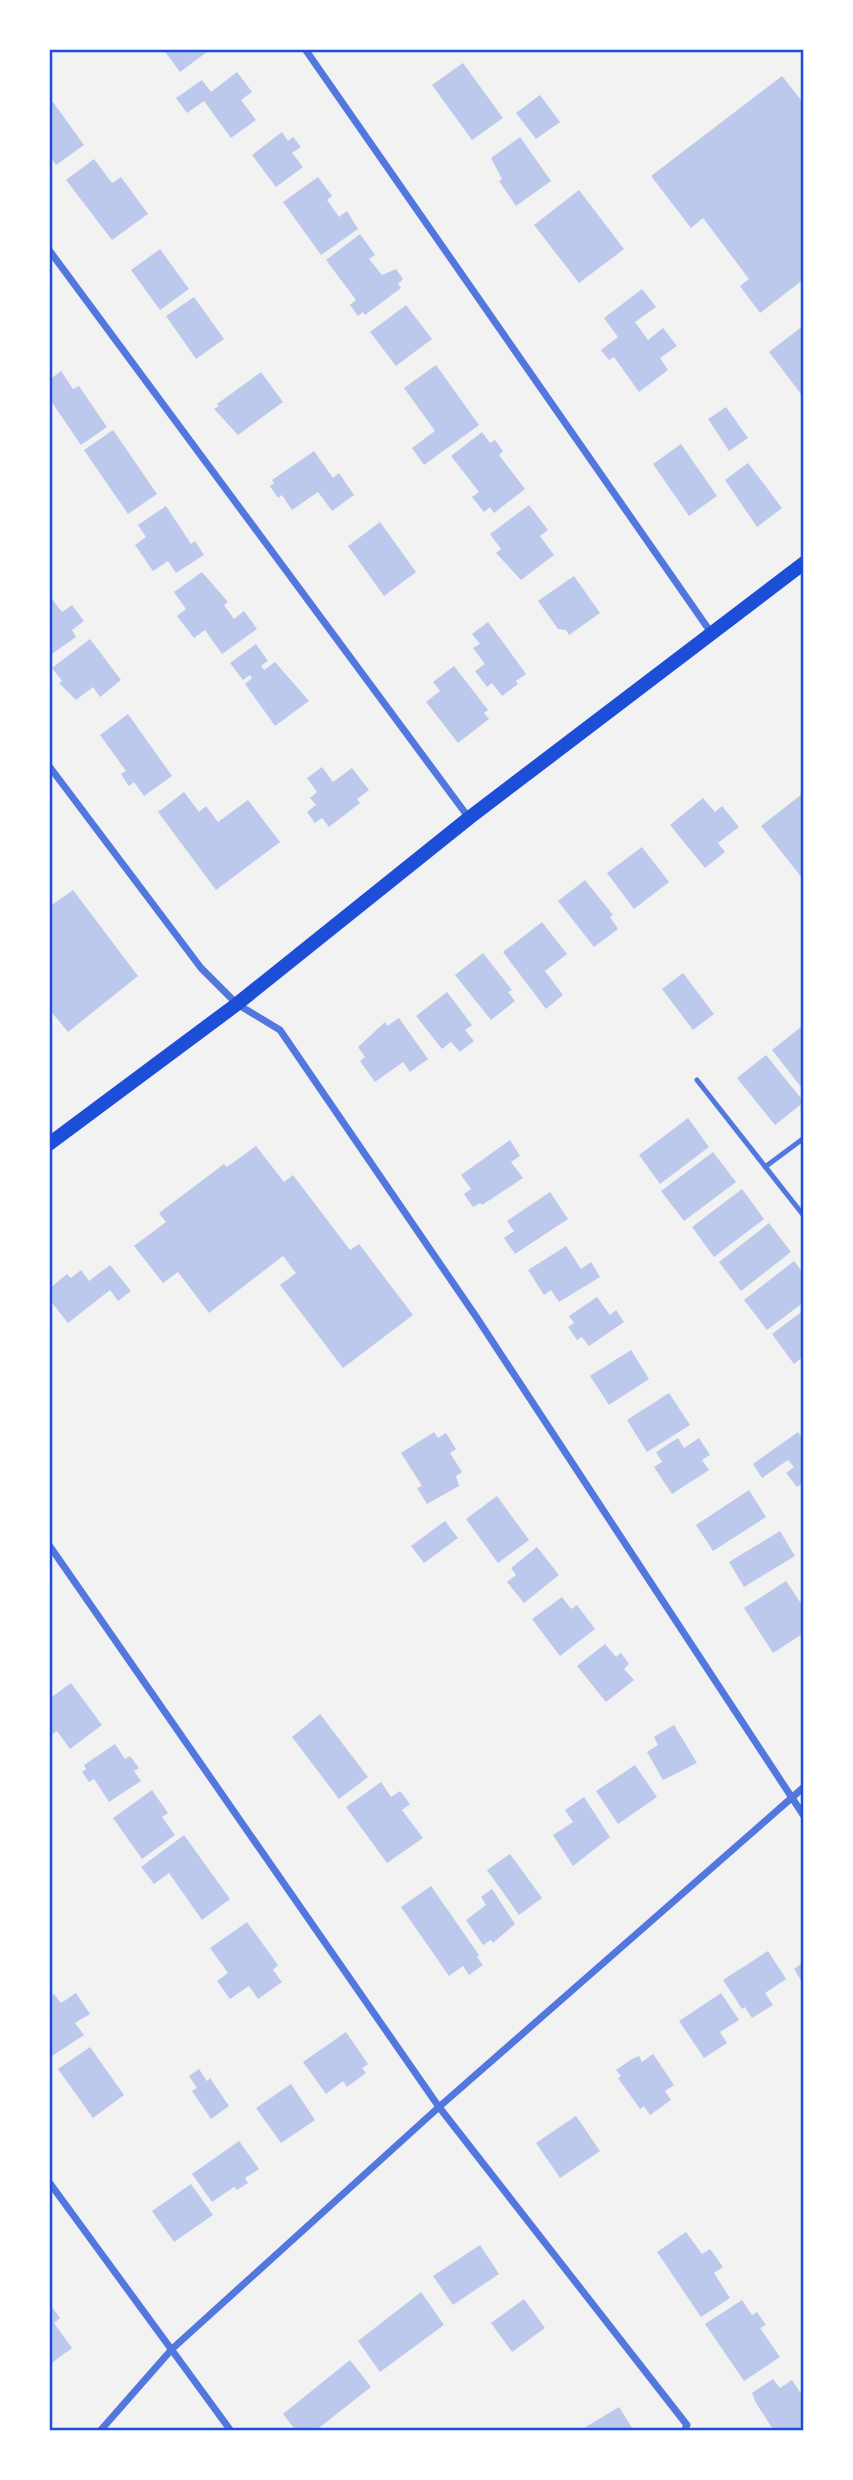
<svg xmlns="http://www.w3.org/2000/svg" width="853" height="2480" font-family="'Open Sans',sans-serif">
<style>
.building{fill:#bdc9ec}
.lines{fill:none;stroke-linecap:round;stroke-linejoin:round}
.service{stroke:#5277de;stroke-width:5}
.minor{stroke:#5277de;stroke-width:7}
.secondary{stroke:#1d4ed8;stroke-width:14}
.neatline{fill:none;stroke:#1d4ed8;stroke-width:2.5}
</style>
<rect width="100%" height="100%" fill="#f2f2f2"/>
<path class="building" d="M163 49H211L180 72Z
M463 63 503 118 472 140 432 85Z
M237 72 252 92 241 100 256 120 231 138 204 101 187 113 176 98 202 80 211 92Z
M782 76 804 104V279L760 313 740 286 749 279 703 218 691 228 651 176Z
M540 95 560 122 536 139 516 113Z
M53 102 84 145 56 165 49 155V105Z
M282 132 288 141 293 137 301 147 292 153 303 167 276 187 252 155Z
M520 137 551 181 516 206 499 181 502 179 491 158Z
M94 159 112 183 121 177 148 214 112 240 66 180Z
M318 177 332 196 327 200 339 217 347 211 358 229 321 255 283 202Z
M579 190 624 249 579 283 534 225Z
M360 234 375 255 369 259 382 275 396 269 403 279 398 284 401 288 365 315 363 312 358 316 350 305 356 300 326 260Z
M160 249 189 289 160 310 131 270Z
M642 289 656 307 635 322 648 340 663 328 677 346 660 358 668 370 639 392 614 357 609 360 601 350 618 337 604 318Z
M194 297 224 339 196 359 166 316Z
M406 305 432 339 396 366 370 332Z
M804 325V398L769 352Z
M436 365 479 425 424 465 412 448 435 431 404 388Z
M61 371 73 389 79 386 107 427 81 445 49 398V380Z
M261 372 283 402 238 435 214 409 219 406 217 404Z
M726 407 748 438 729 451 708 419Z
M113 430 157 494 128 514 84 450Z
M482 432 490 443 495 440 503 451 499 455 525 489 494 513 490 507 484 512 472 497 479 492 451 456Z
M681 444 717 496 689 516 653 464Z
M314 451 333 478 339 473 354 495 332 511 318 492 292 510 282 495 278 498 270 486 274 483 272 480Z
M748 463 782 508 757 527 725 480Z
M529 505 548 530 540 536 554 555 521 580 496 553 501 549 490 534Z
M166 506 191 544 195 541 204 555 176 573 168 561 153 571 135 545 146 537 138 525Z
M380 522 416 572 384 596 348 546Z
M202 572 228 602 224 605 234 619 244 611 257 629 222 654 205 630 194 638 177 616 186 609 174 592Z
M574 576 600 613 569 635 566 630 558 629 538 601Z
M49 595 62 612 72 605 84 621 72 630 76 637 49 656Z
M488 622 526 674 516 681 518 684 502 696 492 683 487 687 475 671 485 664 473 648 480 644 472 634Z
M90 639 121 680 100 697 93 687 76 700 59 683 62 681 52 668Z
M256 644 268 661 261 666 264 670 275 662 309 701 275 726 245 684 252 678 250 675 243 680 230 663Z
M454 666 488 710 484 713 489 719 458 743 426 702 440 691 433 682Z
M128 714 172 776 144 796 134 782 129 786 121 774 126 771 100 735Z
M322 767 333 782 352 768 369 790 357 799 360 803 329 827 322 818 315 823 307 812 316 805 310 798 317 792 307 778Z
M184 792 199 812 206 806 218 822 248 800 280 842 216 890 158 812Z
M802 794 804 876 802 878 761 826Z
M703 798 715 812 722 806 739 827 718 843 725 852 705 868 670 825Z
M642 847 669 882 634 909 607 873Z
M585 880 613 915 610 917 618 929 594 947 558 901Z
M73 890 138 976 68 1032 49 1009V907Z
M542 922 567 954 545 971 563 995 546 1009 503 952Z
M483 953 512 990 508 992 515 1001 491 1020 455 975Z
M683 973 714 1014 693 1030 662 989Z
M447 992 472 1025 465 1030 474 1041 460 1052 451 1042 442 1049 416 1016Z
M399 1018 428 1059 410 1072 403 1062 375 1082 360 1061 365 1057 358 1047 385 1022 387 1026Z
M801 1027 804 1030V1091L772 1050Z
M766 1055 804 1102 775 1125 737 1078Z
M688 1118 709 1147 660 1184 639 1155Z
M510 1140 520 1156 511 1162 523 1178 482 1205 480 1203 473 1207 464 1194 471 1189 461 1175Z
M256 1146 284 1182 293 1175 350 1250 359 1244 413 1315 343 1368 280 1285 296 1273 283 1256 209 1313 178 1272 163 1283 134 1246 166 1222 159 1213 224 1164 227 1167Z
M713 1152 736 1182 684 1221 661 1191Z
M742 1189 764 1219 714 1257 692 1227Z
M550 1192 568 1219 515 1254 504 1238 514 1231 507 1221Z
M769 1223 791 1252 741 1291 719 1262Z
M566 1246 581 1269 591 1262 600 1277 559 1302 551 1290 544 1295 528 1270Z
M794 1261 804 1274V1302L767 1330 744 1300Z
M110 1265 131 1291 118 1301 110 1290 68 1323 49 1299V1289L67 1274 71 1278 81 1270 89 1281Z
M597 1297 610 1315 616 1310 624 1322 589 1346 582 1337 577 1340 568 1327 574 1323 569 1316Z
M804 1310V1356L794 1364 772 1334Z
M631 1350 649 1379 609 1405 590 1376Z
M669 1393 690 1425 647 1452 627 1420Z
M434 1432 438 1438 446 1433 456 1449 450 1453 462 1472 456 1476 459 1486 427 1504 417 1488 422 1486 401 1453Z
M798 1432 804 1441V1482L797 1487 786 1473 794 1467 788 1460 762 1478 753 1464Z
M678 1438 684 1448 699 1438 710 1455 702 1460 709 1470 672 1494 654 1467 662 1462 656 1452Z
M749 1490 766 1517 713 1551 696 1525Z
M497 1496 529 1540 498 1563 466 1519Z
M445 1521 458 1538 424 1563 411 1546Z
M780 1531 795 1556 744 1587 729 1562Z
M537 1547 559 1575 524 1603 507 1582 516 1575 511 1568Z
M786 1581 804 1608V1633L773 1653 744 1608Z
M562 1597 571 1609 577 1605 595 1629 560 1656 532 1619Z
M605 1644 616 1657 621 1653 629 1664 624 1669 634 1680 606 1702 577 1666Z
M71 1683 102 1725 70 1749 57 1731 53 1734 49 1728V1699Z
M320 1714 368 1777 339 1799 292 1737Z
M674 1725 697 1763 663 1780 647 1752 658 1745 654 1737Z
M115 1744 125 1759 130 1756 139 1768 134 1771 141 1781 109 1802 94 1779 89 1782 82 1772 86 1769 84 1765Z
M635 1765 657 1797 618 1824 596 1791Z
M381 1782 391 1797 400 1791 410 1804 402 1810 423 1838 387 1863 346 1807Z
M152 1790 168 1813 162 1817 175 1835 142 1859 113 1818Z
M584 1797 610 1837 573 1866 553 1835 573 1822 565 1810Z
M184 1835 230 1899 202 1920 169 1873 154 1884 141 1867Z
M510 1854 542 1898 519 1915 487 1870Z
M431 1886 479 1955 477 1957 483 1965 469 1975 463 1966 449 1976 401 1907Z
M492 1889 515 1924 493 1943 491 1940 483 1945 466 1920 486 1905 481 1897Z
M247 1922 278 1965 273 1970 282 1982 258 1999 249 1986 230 1999 217 1981 228 1973 210 1948Z
M768 1951 786 1979 765 1993 773 2005 752 2018 745 2007 742 2009 723 1980Z
M804 1962V1985L794 1969Z
M76 1993 90 2014 75 2023 84 2035 52 2056 49 2052V1997L54 1994 61 2003Z
M721 1993 739 2020 720 2032 727 2043 704 2058 679 2021Z
M346 2032 368 2064 362 2068 366 2073 347 2087 343 2081 326 2094 303 2062Z
M90 2047 124 2095 93 2118 58 2069Z
M653 2054 674 2085 665 2091 671 2100 650 2115 644 2106 640 2109 618 2078 621 2076 616 2070 632 2059 639 2056 642 2062Z
M199 2069 207 2081 210 2078 229 2106 211 2119 192 2091 197 2088 189 2076Z
M291 2084 315 2120 281 2143 256 2108Z
M576 2116 600 2151 560 2178 536 2143Z
M239 2141 259 2169 245 2178 248 2183 237 2190 234 2187 212 2202 192 2174Z
M191 2184 213 2215 174 2242 152 2211Z
M686 2232 702 2254 710 2249 723 2267 714 2273 730 2298 701 2317 657 2252Z
M480 2245 499 2274 453 2305 433 2276Z
M421 2292 444 2325 380 2372 358 2341Z
M524 2299 545 2328 512 2352 491 2323Z
M742 2300 752 2315 757 2312 766 2325 760 2328 780 2357 744 2381 705 2324Z
M49 2303 60 2318 54 2323 72 2348 49 2365Z
M350 2360 371 2387 315 2431H296L283 2414Z
M773 2379 780 2388 792 2380 804 2398V2431H774L756 2403 752 2393Z
M619 2407 634 2431H579Z"/>
<g class="lines">
<path class="service" d="M697 1080 804 1216
M765 1167 804 1138"/>
<path class="minor" d="M305 49 712 634
M49 250 469 818
M49 766 201 968 237 1004 280 1030 477 1318 804 1816
M49 1545 439 2107 687 2425 684 2431
M49 2182 231 2431
M100 2431 172 2349 439 2107 804 1787"/>
<path class="secondary" d="M49 1144 237 1004 469 818 804 563"/>
</g>
<rect width="853" height="2480" fill="none" stroke="#ffffff" stroke-width="102"/>
<rect x="51" y="51" width="751" height="2378" class="neatline"/>
</svg>
